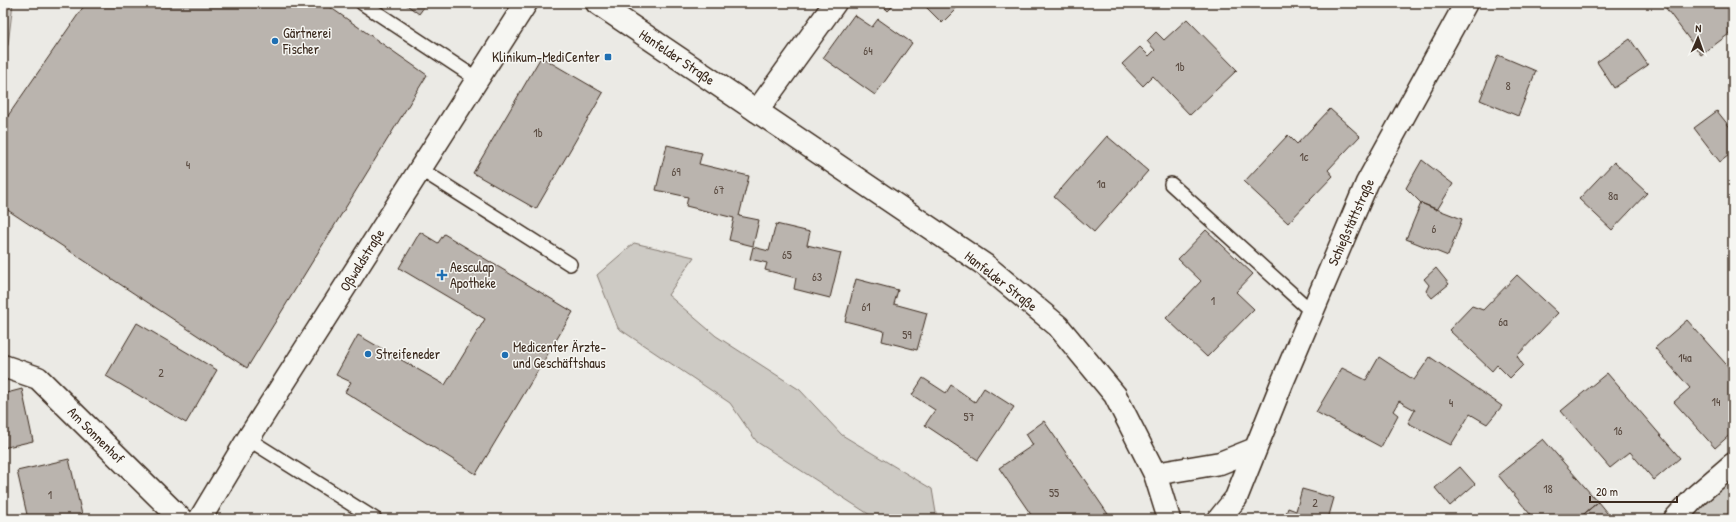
<svg xmlns="http://www.w3.org/2000/svg" width="1736" height="522" font-family="'Patrick Hand',sans-serif">
<style>
.green{fill:#cdcac4;stroke:#847a71}
.building{fill:#bab4ae;stroke:#3b2a1e}
.lines{fill:none;stroke-linecap:round;stroke-linejoin:round}
.lane-casing{stroke:#3b2a1e;stroke-width:16}
.street-casing{stroke:#3b2a1e;stroke-width:25}
.secondary-casing{stroke:#3b2a1e;stroke-width:25}
.lane{stroke:#f6f6f2;stroke-width:13}
.street{stroke:#f6f6f2;stroke-width:22}
.secondary{stroke:#f6f6f2;stroke-width:22}
.poi-dot{fill:#1f6fb2;stroke:#f6f6f2;stroke-width:1.5}
.labels{text-anchor:middle;stroke-width:3;stroke-linejoin:round;paint-order:stroke}
.number-label{font-size:12px;fill:#5b4c42}
.poi-label{font-size:14px;fill:#3b2a1e;stroke:#f6f6f2;text-anchor:start}
.street-label{font-size:14px;fill:#3b2a1e;stroke:#f6f6f2}
</style>
<rect width="100%" height="100%" fill="#ebeae5"/>
<filter id="ink" filterUnits="userSpaceOnUse"><feTurbulence type="fractalNoise" baseFrequency=".025" numOctaves="2"/><feDisplacementMap in="SourceGraphic" scale="8" xChannelSelector="R" yChannelSelector="G"/><feConvolveMatrix kernelMatrix="1 2 1 2 8 2 1 2 1" color-interpolation-filters="sRGB"/></filter>
<g filter="url(#ink)">
<path class="green" d="M3 3H13L8 45 3 51Z
M634 243 694 257 668 295 716 336 800 390 842 435 932 489 937 519H873L870 515 757 442 730 403 618 328 597 275Z
M1733 456V519H1689Z"/>
<path class="building" d="M86 3H324L427 75 247 368 3 207V123Z
M404 3H427L419 14Z
M880 3H896L888 11Z
M922 3H962L942 23Z
M1662 3H1733V31L1701 55Z
M854 15 872 27 878 19 912 43 875 95 823 58Z
M1187 19 1237 70 1190 115 1153 76 1143 86 1122 64 1140 47 1149 56 1155 50 1147 41 1156 32 1164 40Z
M1630 39 1648 65 1614 88 1597 62Z
M1498 55 1536 71 1518 116 1480 100Z
M541 57 603 93 536 209 473 173Z
M1330 109 1360 136 1328 170 1333 176 1288 223 1244 182 1288 135 1297 144Z
M1717 111 1733 131V152L1720 162 1694 128Z
M1107 136 1148 171 1094 232 1054 197Z
M667 145 702 153 699 164 749 176 739 216 759 220 753 246 729 240 734 218 686 206 688 197 656 190Z
M1422 160 1453 184 1437 210 1421 203 1406 188Z
M1614 162 1647 193 1612 230 1579 199Z
M1421 203 1462 219 1448 256 1406 239Z
M776 224 810 232 807 245 841 253 830 298 794 289 796 278 765 270 767 263 750 259 753 247 769 251Z
M1206 230 1253 274 1236 292 1254 309 1207 357 1166 318 1201 281 1178 259Z
M420 232 438 243 444 234 573 312 476 474 345 392 351 382 336 375 358 335 445 385 485 319 399 268Z
M1436 268 1449 284 1432 298 1426 291 1429 285 1424 279Z
M1517 275 1558 313 1517 356 1523 365 1510 378 1497 365 1492 371 1449 330 1472 306 1483 310Z
M856 279 898 290 894 304 927 313 917 350 882 341 884 331 845 321Z
M1687 320 1733 372V432L1715 448 1674 402 1690 388 1655 348Z
M137 323 217 370 186 423 106 376Z
M1379 357 1414 380 1430 357 1502 406 1487 424 1470 414 1451 445 1408 423 1415 410 1399 401 1393 411 1398 415 1381 447 1316 412 1342 368 1366 380Z
M1607 373 1680 458 1654 480 1630 452 1610 468 1561 411Z
M923 378 946 393 951 385 975 402 984 388 1014 407 978 460 925 425 935 410 912 395Z
M22 389 33 441 3 448V394Z
M1044 421 1110 517 1106 519H1034L999 468 1033 445 1026 434Z
M1543 439 1598 502 1578 519H1534L1498 475Z
M69 459 83 519H28L17 471Z
M1460 467 1475 484 1450 506 1435 488Z
M1302 489 1334 498 1328 519H1284L1288 508 1296 511Z
M1598 502 1612 519H1578Z"/>
<g class="lines">
<defs>
<path id="lane" d="M362 3 477 79
M420 169 570 264
M1171 184 1312 312
M248 439 375 519"/>
<path id="street" d="M757 111 835 3
M3 366 38 378 181 519
M1155 474 1220 463 1255 449
M200 519 248 439 526 3
M1219 519 1236 498 1282 383 1367 183 1466 3
M1675 519 1697 495 1733 464"/>
<path id="secondary" d="M597 3 985 265 1058 326 1115 395 1155 474 1169 519"/>
</defs>
<use href="#lane" class="lane-casing"/>
<use href="#street" class="street-casing"/>
<use href="#secondary" class="secondary-casing"/>
<use href="#lane" class="lane"/>
<use href="#street" class="street"/>
<use href="#secondary" class="secondary"/>
</g>
</g>
<g class="poi-dot">
<circle cx="275" cy="41" r="4"/>
<rect x="604" y="53" width="8" height="8" rx="2"/>
<path d="M440 269h4v4h4v4h-4v4h-4v-4h-4v-4h4z"/>
<circle cx="368" cy="354" r="4"/>
<circle cx="505" cy="355" r="4"/>
</g>
<g class="labels">
<g class="number-label">
<text x="868" y="55">64</text>
<text x="1180" y="71">1b</text>
<text x="1508" y="90">8</text>
<text x="538" y="137">1b</text>
<text x="1304" y="161">1c</text>
<text x="188" y="169">4</text>
<text x="676" y="176">69</text>
<text x="1101" y="188">1a</text>
<text x="719" y="194">67</text>
<text x="1613" y="200">8a</text>
<text x="1434" y="233">6</text>
<text x="787" y="259">65</text>
<text x="817" y="281">63</text>
<text x="1213" y="305">1</text>
<text x="866" y="311">61</text>
<text x="1503" y="326">6a</text>
<text x="907" y="339">59</text>
<text x="1685" y="362">14a</text>
<text x="161" y="377">2</text>
<text x="1716" y="406">14</text>
<text x="1451" y="407">4</text>
<text x="969" y="421">57</text>
<text x="1618" y="435">16</text>
<text x="1548" y="493">18</text>
<text x="1054" y="497">55</text>
<text x="50" y="499">1</text>
<text x="1315" y="507">2</text>
</g>
<g class="poi-label">
<text x="283" y="38">Gärtnerei<tspan x="283" dy="16">Fischer</tspan></text>
<text x="600" y="62" text-anchor="end">Klinikum-MediCenter</text>
<text x="450" y="272">Aesculap<tspan x="450" dy="16">Apotheke</tspan></text>
<text x="513" y="352">Medicenter Ärzte-<tspan x="513" dy="16">und Geschäftshaus</tspan></text>
<text x="376" y="359">Streifeneder</text>
</g>
<g class="street-label">
<text transform="translate(677 57) rotate(34)" y="5">Hanfelder Straße</text>
<text transform="translate(1351 222) rotate(-66)" y="5">Schießstättstraße</text>
<text transform="translate(362 260) rotate(-58)" y="5">Oßwaldstraße</text>
<text transform="translate(1001 281) rotate(38)" y="5">Hanfelder Straße</text>
<text transform="translate(96 435) rotate(45)" y="5">Am Sonnenhof</text>
</g>
</g>
<rect width="1736" height="522" fill="none" stroke="#f6f6f2" stroke-width="16"/>
<rect x="8" y="8" width="1720" height="506" fill="none" stroke="#3b2a1e" stroke-width="1.5" filter="url(#ink)"/>
<g transform="translate(1698 38) rotate(2)" stroke="#f6f6f2" stroke-width="3" paint-order="stroke">
<path d="M0-3L7 15L0 10L-7 15Z" fill="#3b2a1e"/>
<text y="-6" font-size="11" font-weight="bold" text-anchor="middle" fill="#3b2a1e">N</text>
</g>
<path d="M1590 496v6h87v-6" fill="none" stroke="#3b2a1e" stroke-width="2"/>
<text x="1596" y="496" font-size="12" fill="#3b2a1e" stroke="#f6f6f2" stroke-width="3" paint-order="stroke">20 m</text>
</svg>
